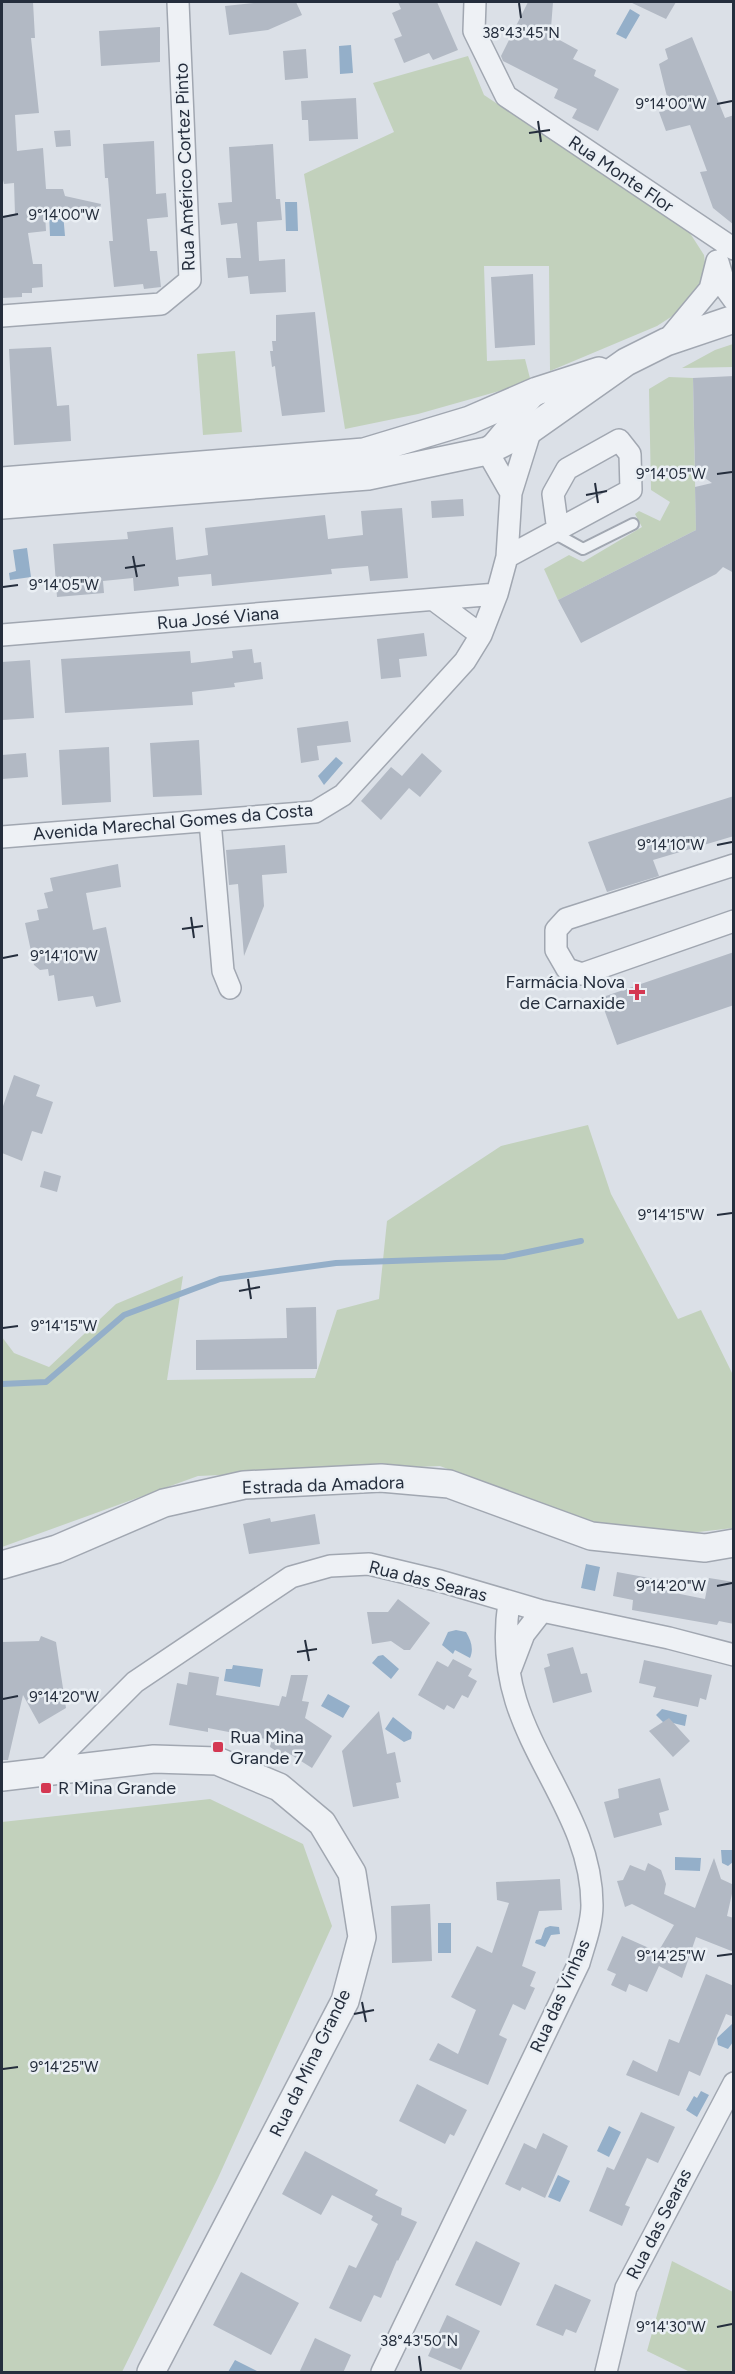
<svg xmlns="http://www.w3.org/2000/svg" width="735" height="2374" font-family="Figtree,sans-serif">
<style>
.green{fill:#c2d1bc}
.water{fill:#94afc9}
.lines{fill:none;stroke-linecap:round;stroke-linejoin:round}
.stream{stroke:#94afc9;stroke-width:6}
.building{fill:#b2b9c4}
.service-casing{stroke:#a1a7b1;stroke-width:14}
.minor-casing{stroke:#a1a7b1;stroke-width:24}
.tertiary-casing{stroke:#a1a7b1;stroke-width:30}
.service{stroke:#eef1f5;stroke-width:10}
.minor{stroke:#eef1f5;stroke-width:21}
.tertiary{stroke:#eef1f5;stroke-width:27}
.ticks{fill:none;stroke:#252e3d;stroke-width:2}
.poi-dot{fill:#d43852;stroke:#eaeff4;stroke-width:2}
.labels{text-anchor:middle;stroke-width:5;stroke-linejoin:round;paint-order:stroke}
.street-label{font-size:18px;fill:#252e3d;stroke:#eaeff4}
.poi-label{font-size:18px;fill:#252e3d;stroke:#eaeff4;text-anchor:start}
.ticks-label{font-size:15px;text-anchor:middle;fill:#252e3d;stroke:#eaeff4;stroke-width:5;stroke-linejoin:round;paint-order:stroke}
</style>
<rect width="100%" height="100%" fill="#dbe0e7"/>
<path class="green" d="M468 56 484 95 688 230 704 255 707 279 694 302 657 326 550 371 549 266H484L487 361 525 359 531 382 418 414 345 429 304 174 394 132 373 83Z
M733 344V367L682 368 715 350Z
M235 351 242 432 203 435 197 354Z
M669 377 693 378 696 530 558 600 544 569 569 555 583 562 642 527 635 514 639 511 660 521 670 502 651 490 649 389Z
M588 1125 611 1194 678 1319 701 1310 733 1375V1528L681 1534 581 1520 440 1466 198 1476 2 1547V1337L14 1353 49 1367 116 1304 183 1276 167 1380 315 1378 337 1310 379 1299 387 1221 501 1146Z
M210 1799 303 1844 332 1926 218 2178 122 2372H2V1822Z
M672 2261 733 2292V2372H690L647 2351Z"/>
<path class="water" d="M630 9 640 15 626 39 616 34Z
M351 45 353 73 340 74 339 46Z
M285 202H297L298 231H286Z
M61 209V213H63L65 236H50L49 212Z
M27 548 31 577 10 580 9 573 16 571 13 550Z
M336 757 343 763 324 785 318 776Z
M586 1564 600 1567 595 1591 581 1588Z
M456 1630 466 1632C471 1640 474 1649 470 1658L455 1650 453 1654 442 1645 448 1632Z
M383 1655 399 1669 391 1679 372 1663 378 1656Z
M233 1665 263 1669 260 1687 224 1681 226 1669H232Z
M328 1694 350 1706 343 1718 321 1706Z
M662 1709 687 1715 685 1726 673 1723 668 1727 656 1715Z
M393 1717 412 1732 411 1739 404 1742 385 1729Z
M721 1850H733V1862L728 1866 722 1863Z
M675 1857 701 1858 700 1871 675 1870Z
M438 1923H451V1953H438Z
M550 1926 559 1927 560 1934 551 1935 545 1947 535 1943 536 1940 541 1939 545 1928Z
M732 2024 733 2042 728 2049 718 2045 717 2038Z
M701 2091 709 2095 697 2117 686 2110 694 2096 697 2098Z
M609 2126 621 2132 609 2157 597 2151Z
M558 2175 570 2181 560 2202 548 2197Z
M235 2360 259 2372H228Z"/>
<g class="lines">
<path class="stream" d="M2 1384 46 1382 124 1315 220 1279 336 1263 504 1257 581 1241"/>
</g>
<path class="building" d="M2 2H33L35 38H31L39 113 15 115 17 151 43 148 46 189H63L65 196 101 204 100 208 45 213 46 231 28 233 33 264H42L43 287 32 288V293H22V297L2 298V216L15 214 14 183 4 184 2 176Z
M263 2H296L302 15 268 30 229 35 225 6Z
M398 2H437L458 50 433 60 429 53 404 63 394 39 402 36 392 13 401 9Z
M528 2H553L551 28 558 31 554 37 578 50 573 59 596 70 594 76 619 89 598 131 572 118 577 109 554 98 558 89 503 61 501 56Z
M630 2H676L666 19Z
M160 27V62L101 66 99 31Z
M692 37 725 118 734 115V225L713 208 700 172 707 171 690 125 666 131 659 112 670 109 659 64 668 59 665 49Z
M306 49 308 78 285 80 283 51Z
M356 98 358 139 309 141 308 120H302L301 101Z
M70 130 71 146 56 147 54 131Z
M154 141 156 194 166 193 168 217 147 219 150 251H157L161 287 144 289 143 284 114 287 109 241H113L108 178H105L103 144Z
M273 144 276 199H280L282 220 257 222 259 261 285 259 286 292 250 294 248 276 228 278 226 258H241L237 223 221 225 218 203 232 202 229 147Z
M533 274 535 345 495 348 491 277Z
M315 312 325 412 282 416 276 375 275 366 272 367 270 351H273L272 341H276V315Z
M51 347 57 406 69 405 71 441 14 445 9 349Z
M734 376V573L723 567 716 574 581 643 558 600 696 530 695 487 712 483 695 471 693 378Z
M463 499 464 516 432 518 431 501Z
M402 508 408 578 370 581 368 566 331 569 332 574 212 586 211 574 178 577 179 586 134 591 133 578 103 581 104 593 57 597 53 544 128 539 127 532 173 527 176 560 208 555 205 528 325 515 328 539 363 535 361 511Z
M424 633 427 656 399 659 401 677 381 679 377 639Z
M252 649 254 663 261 662 263 679 234 683 235 687 192 692 193 705 65 713 61 659 190 651 191 663 233 658 232 651Z
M30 660 34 718 2 720V662Z
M348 721 351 742 317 746 319 760 301 763 297 728Z
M199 740 202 795 153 797 150 743Z
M109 747 111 802 62 805 59 750Z
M26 753 28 777 2 779V755Z
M422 753 442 771 420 797 409 788 381 820 361 801 391 767 402 776Z
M734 796V836L653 860 659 876 607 892 588 842Z
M285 845 287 873 262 875 264 906 244 956 238 884 229 885 226 850Z
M118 864 121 887 86 893 93 930 106 927 121 1002 96 1007 93 996 58 1001 54 975 49 976 48 969 40 970 34 965 25 923 39 920 37 910 48 908 44 893 53 891 50 878Z
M734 952V1005L617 1045 600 998Z
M14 1075 40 1085 36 1096 53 1102 42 1134 32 1131 22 1161 2 1153V1109Z
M44 1171 61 1176 57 1192 40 1187Z
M316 1307 317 1369 196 1370V1340L287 1338 286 1308Z
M315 1514 320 1544 249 1554 243 1524 270 1518 271 1522Z
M617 1572 677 1583 675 1593 705 1599 709 1578 734 1582V1624L719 1621 717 1625 632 1610 633 1600 613 1596Z
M398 1599 430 1623 410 1650H404L391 1641 372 1644 367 1612H388Z
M41 1636 56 1642 66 1708 39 1724 23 1695 8 1760H2V1642L39 1641Z
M573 1647 581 1674 587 1673 592 1692 553 1703 544 1668 550 1666 547 1654Z
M453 1659 472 1669 468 1676 477 1681 468 1698 462 1695 454 1709 447 1705 444 1710 418 1695 437 1661 448 1667Z
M644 1660 712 1675 706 1700 700 1698 698 1707 653 1697 656 1687 639 1683Z
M189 1672 219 1677 216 1695 279 1706 282 1696 286 1697 291 1675H308L302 1701 309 1702 305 1718 332 1736 312 1768 285 1751 282 1755 270 1747 271 1740 208 1728V1732L169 1725 177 1683 187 1685Z
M379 1711 387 1754 395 1752 401 1782 396 1783 399 1798 353 1807 342 1751Z
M669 1718 690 1741 673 1757 649 1731Z
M660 1778 669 1810 659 1813 662 1825 614 1838 604 1802 619 1798 618 1789Z
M714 1858 721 1879 734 1885 727 1916 734 1918V1952L696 1937 682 1978 659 1966 647 1992 629 1984 626 1992 611 1985 616 1974 607 1970 622 1936 658 1952 674 1925 632 1904 625 1907 617 1881 623 1880 630 1865 645 1871 648 1863 661 1870 666 1884 664 1894 695 1908Z
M560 1879 562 1910 539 1911 522 1966 536 1972 530 1986 535 1988 525 2010 513 2004 499 2035 507 2039 488 2085 429 2060 438 2043 458 2054 476 2010 451 1997 477 1946 492 1953 509 1903 497 1900 496 1882Z
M430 1904 432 1961 392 1963 391 1906Z
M706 1974 734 1986V2017L726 2014 700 2076 689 2071 679 2096 626 2075 633 2060 657 2072 669 2039 679 2043Z
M417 2084 467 2110 454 2136 450 2134 445 2144 399 2121Z
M641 2112 675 2127 658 2163 647 2158 625 2205 630 2207 622 2226 589 2211 607 2167 614 2170Z
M543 2133 568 2146 545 2198 522 2187 520 2191 505 2184 524 2143 536 2149Z
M305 2151 378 2190 375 2195 402 2208 401 2215 417 2222 398 2261 397 2260 381 2298 374 2295 361 2322 329 2308 349 2265 356 2268 378 2224 371 2220 373 2216 332 2195 321 2215 282 2194Z
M476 2241 520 2263 501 2306 455 2285Z
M241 2272 299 2303 271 2355 213 2325Z
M555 2284 591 2300 576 2333 566 2329 563 2336 536 2325Z
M447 2315 480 2331 461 2370 428 2356Z
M315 2338 351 2355 343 2373H299Z"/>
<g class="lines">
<defs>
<path id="service" d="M554 533 583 549 633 524"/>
<path id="minor" d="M475 2 474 31 506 96 734 249
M718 262 726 289 734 300
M2 316 161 304 190 280 178 2
M666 342 710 289 717 261
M511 493 487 451 537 392
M507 557 631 490 630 454 619 440 567 469 553 494 558 531
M434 600 481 635
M2 635 497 594
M210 821 223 971 230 988
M2 837 315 812 343 795 465 661 481 635 497 594 507 557 511 493 531 429
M734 865 566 919 556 930V950L567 969 582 974 734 921
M511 1668 524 1634 542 1611
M44 1773 135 1682 291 1577 330 1566 369 1564 440 1581 542 1611 669 1638 734 1655
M382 2372 579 1963C584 1945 592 1925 592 1905 592 1828 538 1771 516 1701 506 1669 504 1636 509 1602
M606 2372 626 2288 734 2083"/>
<path id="tertiary" d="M2 481 364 452 470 420 537 391 599 371
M2 505 368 476 487 451 531 429 626 362 666 342 734 319
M2 1565 57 1549 164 1503 244 1485 381 1478 449 1484 591 1536 705 1548 734 1543
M2 1777 154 1759 217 1761 279 1787 322 1823 352 1873 362 1937 345 2001 151 2372"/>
</defs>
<use href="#service" class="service-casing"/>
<use href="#minor" class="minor-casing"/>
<use href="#tertiary" class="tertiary-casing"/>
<use href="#service" class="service"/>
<use href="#minor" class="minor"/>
<use href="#tertiary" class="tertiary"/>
</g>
<path class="ticks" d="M519 3 521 18M717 104 732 101M538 121 541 142M529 133 550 130M3 217 18 214M717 474 732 472M595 483 598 503M586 495 607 491M133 556 137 577M125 568 145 565M3 587 18 585M717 845 732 842M191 917 194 938M182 929 203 926M3 958 18 955M717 1215 732 1213M248 1279 251 1299M239 1291 260 1287M3 1328 18 1326M717 1586 732 1583M305 1640 309 1661M297 1652 317 1649M3 1699 18 1696M717 1956 732 1954M362 2002 366 2022M354 2014 374 2010M3 2069 18 2067M717 2327 732 2324M419 2356 421 2371"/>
<g class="poi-dot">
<path d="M634 983h6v6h6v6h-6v6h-6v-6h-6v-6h6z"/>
<rect x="212" y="1741" width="12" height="12" rx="3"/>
<rect x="40" y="1782" width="12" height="12" rx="3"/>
</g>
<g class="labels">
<g class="street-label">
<text transform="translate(185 167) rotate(-92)" y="6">Rua Américo Cortez Pinto</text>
<text transform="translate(621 174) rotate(34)" y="6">Rua Monte Flor</text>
<text transform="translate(218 618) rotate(-5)" y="6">Rua José Viana</text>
<text transform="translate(173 822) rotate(-5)" y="6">Avenida Marechal Gomes da Costa</text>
<text transform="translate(323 1485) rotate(-2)" y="6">Estrada da Amadora</text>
<text transform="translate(428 1581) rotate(14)" y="6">Rua das Searas</text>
<text transform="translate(560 1996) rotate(-66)" y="6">Rua das Vinhas</text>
<text transform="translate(310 2063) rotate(-64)" y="6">Rua da Mina Grande</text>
<text transform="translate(659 2224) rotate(-63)" y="6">Rua das Searas</text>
</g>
<g class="poi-label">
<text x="625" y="988" text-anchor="end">Farmácia Nova<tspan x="625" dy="21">de Carnaxide</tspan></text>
<text x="230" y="1743">Rua Mina<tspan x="230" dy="21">Grande 7</tspan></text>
<text x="58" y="1794">R Mina Grande</text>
</g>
</g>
<g class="ticks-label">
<text x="521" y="38">38°43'45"N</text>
<text x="671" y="109">9°14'00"W</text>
<text x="64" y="220">9°14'00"W</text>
<text x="671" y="479">9°14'05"W</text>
<text x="64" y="590">9°14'05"W</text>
<text x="671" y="850">9°14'10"W</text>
<text x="64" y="961">9°14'10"W</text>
<text x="671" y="1220">9°14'15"W</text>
<text x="64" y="1331">9°14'15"W</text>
<text x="671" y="1591">9°14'20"W</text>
<text x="64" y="1702">9°14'20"W</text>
<text x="671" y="1961">9°14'25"W</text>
<text x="64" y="2072">9°14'25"W</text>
<text x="671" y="2332">9°14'30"W</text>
<text x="419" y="2346">38°43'50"N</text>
</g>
<rect width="735" height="2374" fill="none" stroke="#252e3d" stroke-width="6"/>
</svg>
